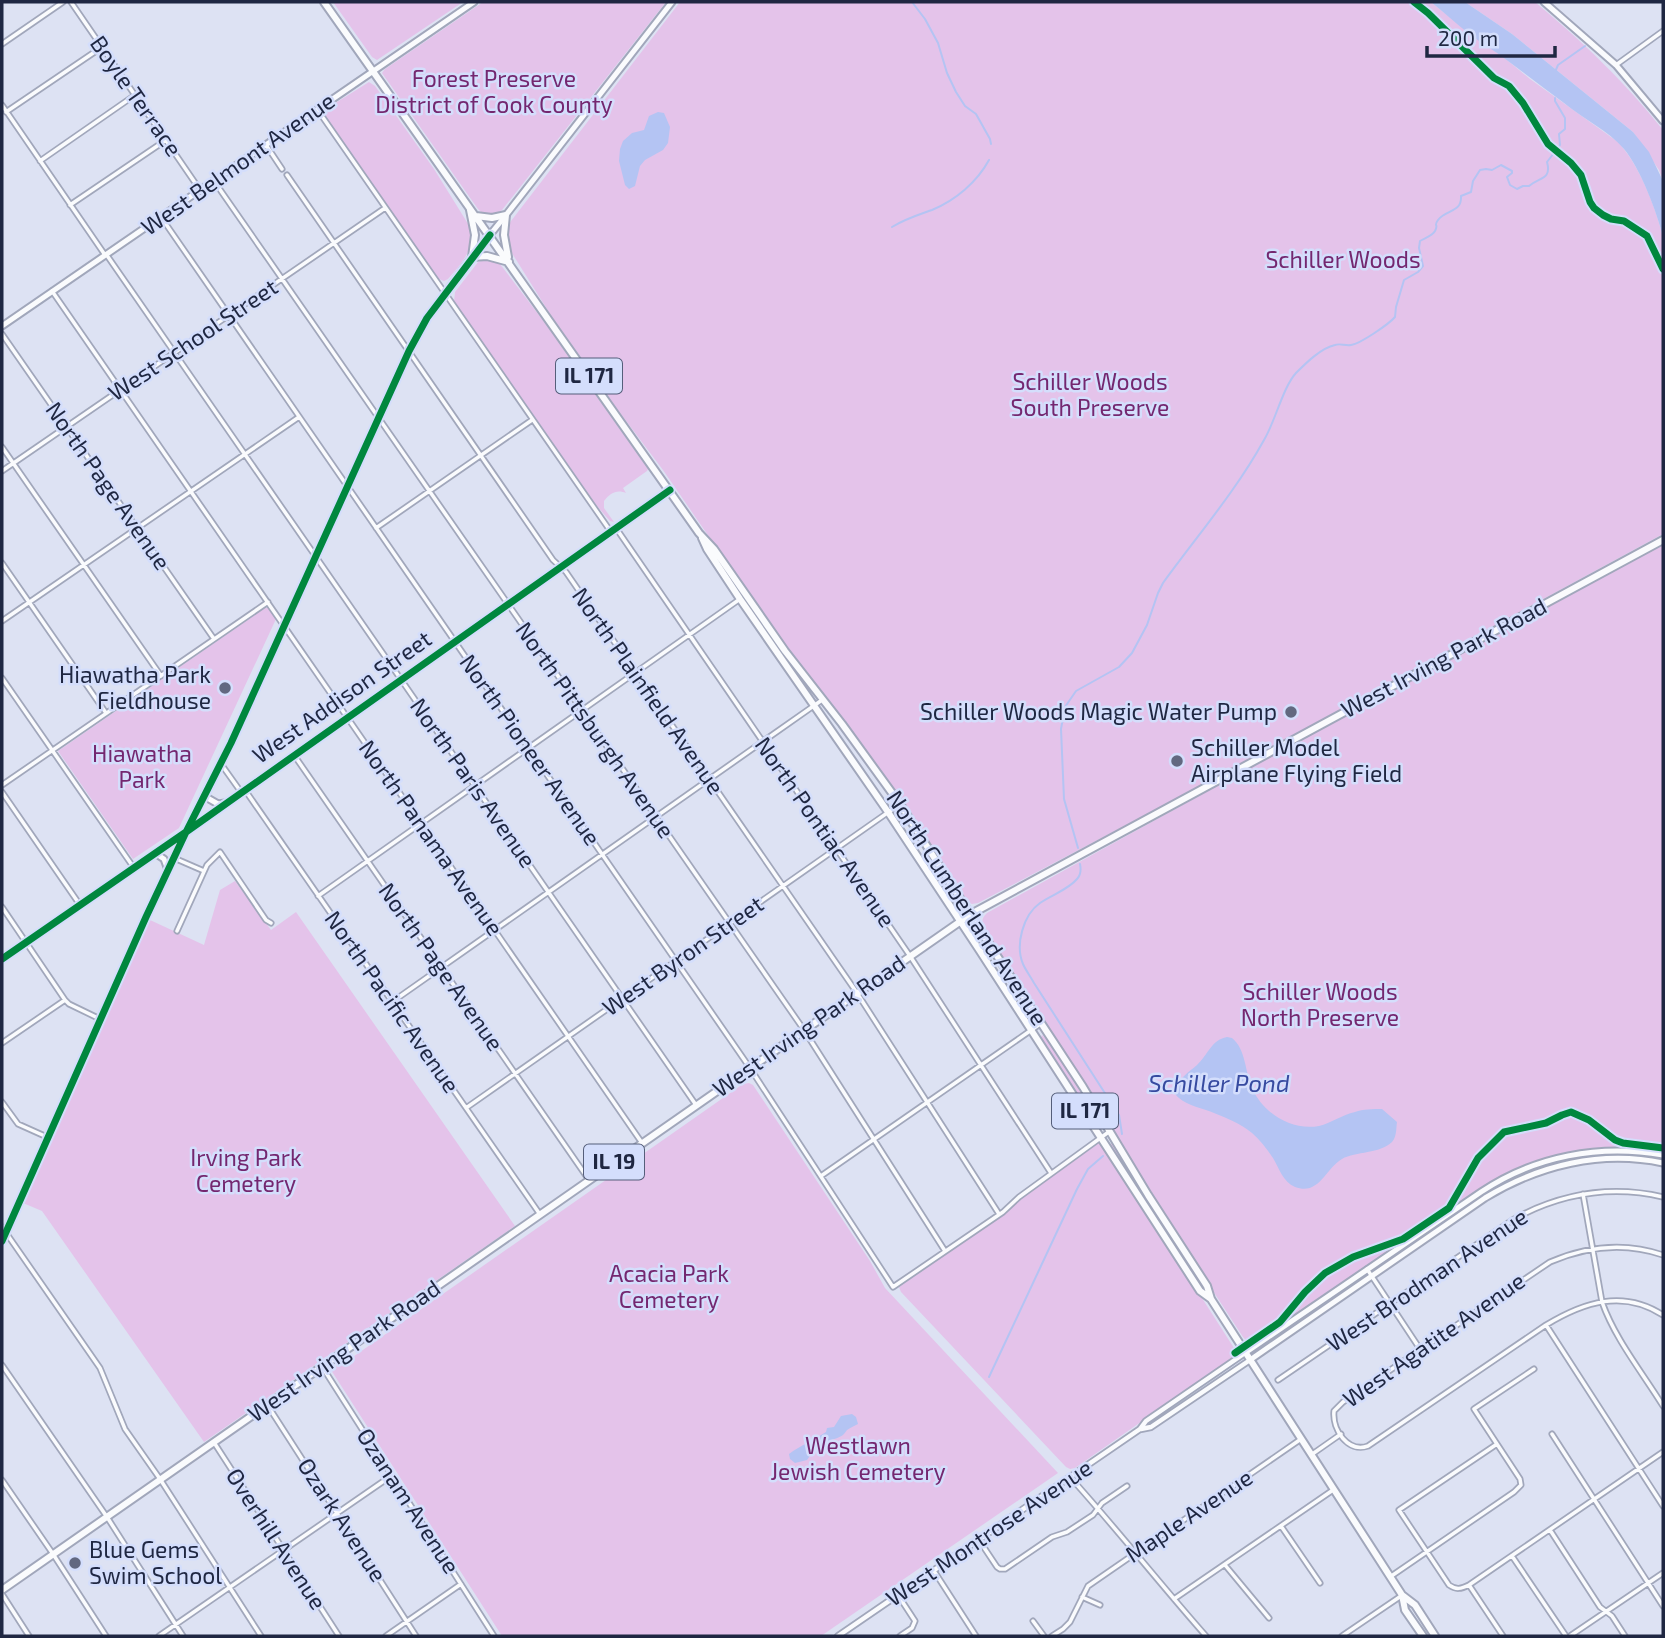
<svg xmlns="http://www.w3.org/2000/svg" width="1665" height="1638" font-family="'Exo 2',sans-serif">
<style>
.green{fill:#e4c3ea}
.water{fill:#b4c4f3}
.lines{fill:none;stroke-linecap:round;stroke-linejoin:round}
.stream{stroke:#b4c4f3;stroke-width:2}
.minor-casing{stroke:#a1a7bb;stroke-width:7}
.tertiary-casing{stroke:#a1a7bb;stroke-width:8}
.secondary-casing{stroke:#a1a7bb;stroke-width:9}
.primary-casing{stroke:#a1a7bb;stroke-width:10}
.minor{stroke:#fafbfd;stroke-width:3.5}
.tertiary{stroke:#fafbfd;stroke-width:4.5}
.secondary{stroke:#fafbfd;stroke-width:5}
.primary{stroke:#fafbfd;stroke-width:6}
.cycleway-casing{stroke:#d4defc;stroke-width:11}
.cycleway{stroke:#00873e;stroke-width:7}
.poi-dot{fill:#626880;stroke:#d4defc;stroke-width:2.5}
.labels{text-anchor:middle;stroke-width:5;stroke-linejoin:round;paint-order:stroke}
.shield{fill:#d4defc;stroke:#555e7a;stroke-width:2}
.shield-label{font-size:21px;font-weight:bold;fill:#1f2742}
.park-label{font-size:23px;fill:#742770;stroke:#d4defc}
.street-label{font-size:23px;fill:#1f2742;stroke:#d4defc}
.poi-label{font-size:23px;fill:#1f2742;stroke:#d4defc;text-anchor:end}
.water-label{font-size:24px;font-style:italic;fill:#364aa0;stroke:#d4defc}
</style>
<rect width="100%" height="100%" fill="#dde2f3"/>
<path class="green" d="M333 2H463L377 60 372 57Z
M483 2H666L502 210 492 216 482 213 478 209 382 73 385 69Z
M680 2H1431L1468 32 1507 60 1530 79 1618 142C1640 166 1655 206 1663 237V534L1166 804 978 903 972 904 967 902 874 762 785 647 663 470 617 409 550 314 510 250C507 240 505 231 511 221Z
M1465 2H1535C1583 42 1624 81 1663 130V181L1659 170 1633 132 1512 34Z
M369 82 375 86 434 169 470 227C476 249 461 264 448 279L444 281 439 279 437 280 324 114 326 109Z
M489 259 500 264 542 319 648 469 647 471 623 488 626 493C617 489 610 493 604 501V508L614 522 610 521 596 505 454 302 455 292 478 262Z
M1663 543V1153C1600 1138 1539 1154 1484 1186L1258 1341C1251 1344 1248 1343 1243 1337L1157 1205 1103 1112 987 933C983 926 979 920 987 913L1195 798Z
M265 608H268L276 619 179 828 133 859 58 751Z
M235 881 271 930 296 912 515 1226 204 1442 42 1211 23 1203 150 920 204 945 220 890Z
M1042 1035C1066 1056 1086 1097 1103 1124V1128L1101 1129 1041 1038Z
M749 1083 753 1085 870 1261 885 1288 1058 1473 821 1636H502L331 1370 349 1358 350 1359 743 1084Z
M1099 1143 1148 1214 1234 1348 1235 1353 1231 1359 1075 1468 1070 1469 1066 1467 901 1292 899 1287 1004 1213 1021 1198Z
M1112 1143 1117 1148 1148 1200 1202 1286 1110 1145Z"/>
<path class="water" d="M1431 2H1465L1512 34 1633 132 1649 152 1663 181V237C1657 212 1640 168 1624 149 1609 131 1582 118 1564 103 1545 89 1527 75 1508 61 1495 51 1481 43 1468 33 1455 23 1444 12 1431 2Z
M658 112 664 113 670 127 668 143 663 150 645 160 640 166 635 186 629 189 625 185 619 161 620 149 623 141 632 133 644 130 649 116Z
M1227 1037 1232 1038C1246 1049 1245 1072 1252 1088 1263 1113 1291 1131 1319 1126 1331 1123 1342 1115 1355 1112 1363 1109 1373 1109 1382 1109L1397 1122C1396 1128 1397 1136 1392 1142 1380 1154 1356 1151 1342 1159 1325 1169 1319 1196 1295 1187 1283 1182 1279 1168 1273 1158 1267 1149 1260 1140 1252 1133 1241 1124 1227 1118 1214 1113 1203 1108 1188 1106 1179 1098 1176 1096 1174 1093 1175 1089 1177 1080 1190 1071 1197 1065 1208 1055 1211 1040 1227 1037Z
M852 1414 856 1417 858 1424C854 1426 850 1428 847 1430 846 1431 845 1433 843 1435 835 1441 825 1438 820 1449L814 1450 807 1460 795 1463 790 1459 789 1454C801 1445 814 1440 826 1432L827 1428 834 1427 841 1416Z"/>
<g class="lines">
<path class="stream" d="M912 2 925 19 938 43 947 73 956 92 965 106 976 114 990 139 991 144
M1555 72 1558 65 1585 46
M892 227C905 219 918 215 932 210 956 200 977 182 989 160
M1078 848 1064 799 1061 729 1065 707 1076 691 1119 667 1132 653 1147 625 1158 593 1163 583C1197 536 1236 491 1264 440 1275 422 1283 387 1296 373 1306 363 1321 348 1335 345 1340 343 1345 346 1351 345 1360 344 1389 324 1395 317L1396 307 1404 280 1418 272 1423 266 1419 248 1420 241C1425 238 1432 236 1435 231 1439 223 1433 227 1438 220 1446 209 1462 213 1461 196L1471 192 1473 181 1480 170 1486 169 1492 170 1501 165 1512 171V173L1507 177 1510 185 1517 189 1523 186H1529C1539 177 1552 180 1547 162L1560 145 1559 134 1565 129V118L1555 101V98
M1080 864C1081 869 1081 875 1077 879 1068 890 1051 895 1040 903 1023 915 1015 945 1023 964 1026 971 1031 977 1034 983L1119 1115 1122 1134
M989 1377 1077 1189 1088 1169 1103 1156"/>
<defs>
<path id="minor" d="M71 2 200 190
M2 44 63 2
M1616 65 1663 31
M2 105 105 255
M317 109 611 532
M6 112 102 47
M266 145 282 169
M40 161 135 95
M287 175 553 560 566 572 857 993 999 1214
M214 181 804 1030 945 1251
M70 205 166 140
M161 217 750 1068 893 1287 1003 1212 1019 1197 1110 1131
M106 254 696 1105
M52 291 642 1143
M2 334 214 639
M2 447 161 676
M2 471 385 208
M376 528 532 420
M616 528 910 956 1051 1173
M2 563 106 713
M2 621 299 417
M2 678 134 868
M294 755 589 1180
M221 764 241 792
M2 785 268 602
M245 790 539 1213
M2 792 80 905
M174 858 204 871
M318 896 740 599
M2 907 65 1000 69 1004 100 1019
M177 931 207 865 220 852 266 920 271 923
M392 1002 822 700
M2 1043 65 1000
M2 1102 18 1124 47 1137
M466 1108 900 804
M821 1176 1040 1024
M1583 1194 1602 1302C1615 1339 1642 1372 1663 1406
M2 1227 100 1368 125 1429 160 1479 261 1636
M1663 1255C1625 1242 1587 1246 1550 1262L1343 1402 1334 1411C1332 1430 1348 1453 1368 1446L1546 1325C1584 1302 1623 1289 1663 1315
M1367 1269 1420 1349
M1546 1325 1663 1506
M2 1365 107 1517 183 1636
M323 1368 494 1636
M1278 1380 1514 1219C1560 1194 1611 1185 1663 1197
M268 1406 416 1636
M1552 1434 1663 1606
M215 1444 339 1636
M1497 1444 1399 1510 1449 1585C1456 1590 1461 1589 1469 1585L1663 1452
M1311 1455 1341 1434
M1070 1477C1117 1529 1160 1584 1206 1636
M2 1480 53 1554 106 1636
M1281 1526 1320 1583
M1550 1530 1600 1607 1612 1616 1625 1636
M979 1540 997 1567 1000 1569H1005L1052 1537 1067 1532 1093 1515 1102 1503 1127 1486
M1512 1556 1566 1636
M1225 1565 1269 1618
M934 1571 976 1636
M1390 1577 1514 1492 1521 1485 1520 1479 1474 1409 1534 1369
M1469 1585 1503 1636
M2 1594 29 1636
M898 1595 915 1621 912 1628 900 1636
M1082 1597 1100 1605
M1174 1599 1333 1490
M1033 1621 1044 1636
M159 1636 391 1476
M386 1636 461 1584
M1052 1636 1063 1629 1070 1622 1088 1586 1301 1439
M1342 1636 1401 1596
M1570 1636 1663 1573"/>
<path id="tertiary" d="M2 959 186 832 670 490
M1141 1429 1151 1427 1250 1360
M838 1636 1140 1429 1146 1421 1245 1353"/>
<path id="secondary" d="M1544 2 1616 65 1663 121
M2 326 474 2
M204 796 218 804 225 803
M155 853 164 859 168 870
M2 1241 146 917 186 832 231 743 409 351 427 318 472 257 506 215 672 2
M1245 1353 1481 1192C1535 1156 1599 1144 1663 1155
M1250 1360 1485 1198C1539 1165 1601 1150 1663 1163"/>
<path id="primary" d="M324 2 699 533 714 549 785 651 842 724 900 804 984 936 1083 1087 1148 1195 1207 1286 1211 1299 1402 1595 1405 1610 1423 1636
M470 210 475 235 472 257 487 256 509 262
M476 216 492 218 506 215 504 235 508 257
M702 538 707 549 740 599 888 812 980 951 1200 1291 1211 1299
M2 1590 971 914 1663 540
M1402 1595 1415 1605 1435 1636"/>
</defs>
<use href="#minor" class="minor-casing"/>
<use href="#tertiary" class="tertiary-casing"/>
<use href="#secondary" class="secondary-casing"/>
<use href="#primary" class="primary-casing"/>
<use href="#minor" class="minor"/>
<use href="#tertiary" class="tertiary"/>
<use href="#secondary" class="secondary"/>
<use href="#primary" class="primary"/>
<defs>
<path id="cycleway" d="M1414 2 1428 13 1494 78 1509 86 1523 103 1548 144 1571 163 1581 175 1590 202 1594 208 1603 215 1611 219 1624 221 1647 236 1663 269
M2 959 186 832 670 490
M2 1241 146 917 186 832 231 743 409 351 427 318 490 235
M1235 1353 1280 1322 1305 1292 1325 1273 1353 1257 1403 1239 1449 1208 1478 1158 1504 1132 1546 1123 1562 1115 1571 1112 1589 1120 1615 1140 1623 1143 1663 1148"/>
</defs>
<use href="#cycleway" class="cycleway-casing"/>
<use href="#cycleway" class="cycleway"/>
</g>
<g class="poi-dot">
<circle cx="225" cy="688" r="7"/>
<circle cx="1291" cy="712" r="7"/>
<circle cx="1177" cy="761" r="7"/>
<circle cx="75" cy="1563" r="7"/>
</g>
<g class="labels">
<g class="shield">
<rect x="556" y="358.5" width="66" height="35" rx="5"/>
<rect x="1052" y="1093.5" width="66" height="35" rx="5"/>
<rect x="584" y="1144.5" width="60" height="35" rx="5"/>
</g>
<g class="shield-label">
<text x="589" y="383">IL 171</text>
<text x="1085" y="1118">IL 171</text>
<text x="614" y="1169">IL 19</text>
</g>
<g class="park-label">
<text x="494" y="87">Forest Preserve<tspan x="494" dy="26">District of Cook County</tspan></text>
<text x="1343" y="268">Schiller Woods</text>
<text x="1090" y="390">Schiller Woods<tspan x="1090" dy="26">South Preserve</tspan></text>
<text x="142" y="762">Hiawatha<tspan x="142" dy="26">Park</tspan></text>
<text x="1320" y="1000">Schiller Woods<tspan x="1320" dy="26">North Preserve</tspan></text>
<text x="246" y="1166">Irving Park<tspan x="246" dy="26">Cemetery</tspan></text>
<text x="669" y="1282">Acacia Park<tspan x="669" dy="26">Cemetery</tspan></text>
<text x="858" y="1454">Westlawn<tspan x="858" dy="26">Jewish Cemetery</tspan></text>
</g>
<g class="street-label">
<text transform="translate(136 96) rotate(55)" y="8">Boyle Terrace</text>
<text transform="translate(238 164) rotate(-35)" y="8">West Belmont Avenue</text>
<text transform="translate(193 340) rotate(-34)" y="8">West School Street</text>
<text transform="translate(108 486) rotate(55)" y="8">North Page Avenue</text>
<text transform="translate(1444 658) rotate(-28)" y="8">West Irving Park Road</text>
<text transform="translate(648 691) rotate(55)" y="8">North Plainfield Avenue</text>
<text transform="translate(342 697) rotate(-35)" y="8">West Addison Street</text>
<text transform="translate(595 730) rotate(55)" y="8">North Pittsburgh Avenue</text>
<text transform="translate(530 750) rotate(55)" y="8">North Pioneer Avenue</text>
<text transform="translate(473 783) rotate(55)" y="8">North Paris Avenue</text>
<text transform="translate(825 832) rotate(55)" y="8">North Pontiac Avenue</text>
<text transform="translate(431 838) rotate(55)" y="8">North Panama Avenue</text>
<text transform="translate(967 908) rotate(57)" y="8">North Cumberland Avenue</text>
<text transform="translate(683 956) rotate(-35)" y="8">West Byron Street</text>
<text transform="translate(441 967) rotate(55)" y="8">North Page Avenue</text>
<text transform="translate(392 1002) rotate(55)" y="8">North Pacific Avenue</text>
<text transform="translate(809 1026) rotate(-35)" y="8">West Irving Park Road</text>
<text transform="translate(1427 1280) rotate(-34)" y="8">West Brodman Avenue</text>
<text transform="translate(1434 1340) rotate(-35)" y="8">West Agatite Avenue</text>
<text transform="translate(344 1351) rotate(-35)" y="8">West Irving Park Road</text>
<text transform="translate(408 1501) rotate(57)" y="8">Ozanam Avenue</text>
<text transform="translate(1189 1516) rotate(-34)" y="8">Maple Avenue</text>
<text transform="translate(342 1520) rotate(57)" y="8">Ozark Avenue</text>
<text transform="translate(989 1533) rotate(-34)" y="8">West Montrose Avenue</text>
<text transform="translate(276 1539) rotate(57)" y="8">Overhill Avenue</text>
</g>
<g class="poi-label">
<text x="211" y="683">Hiawatha Park<tspan x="211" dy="26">Fieldhouse</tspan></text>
<text x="1277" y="720">Schiller Woods Magic Water Pump</text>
<text x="1191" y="756" text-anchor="start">Schiller Model<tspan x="1191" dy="26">Airplane Flying Field</tspan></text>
<text x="89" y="1558" text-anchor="start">Blue Gems<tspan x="89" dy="26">Swim School</tspan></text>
</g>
<g class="water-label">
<text x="1219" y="1092">Schiller Pond</text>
</g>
</g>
<rect width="1665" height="1638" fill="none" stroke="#1f2742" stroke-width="7"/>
<path d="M1427 46v10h128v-10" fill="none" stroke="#1f2742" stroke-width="3.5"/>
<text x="1438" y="46" font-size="21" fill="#1f2742" stroke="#d4defc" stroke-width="5" paint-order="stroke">200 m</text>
</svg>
